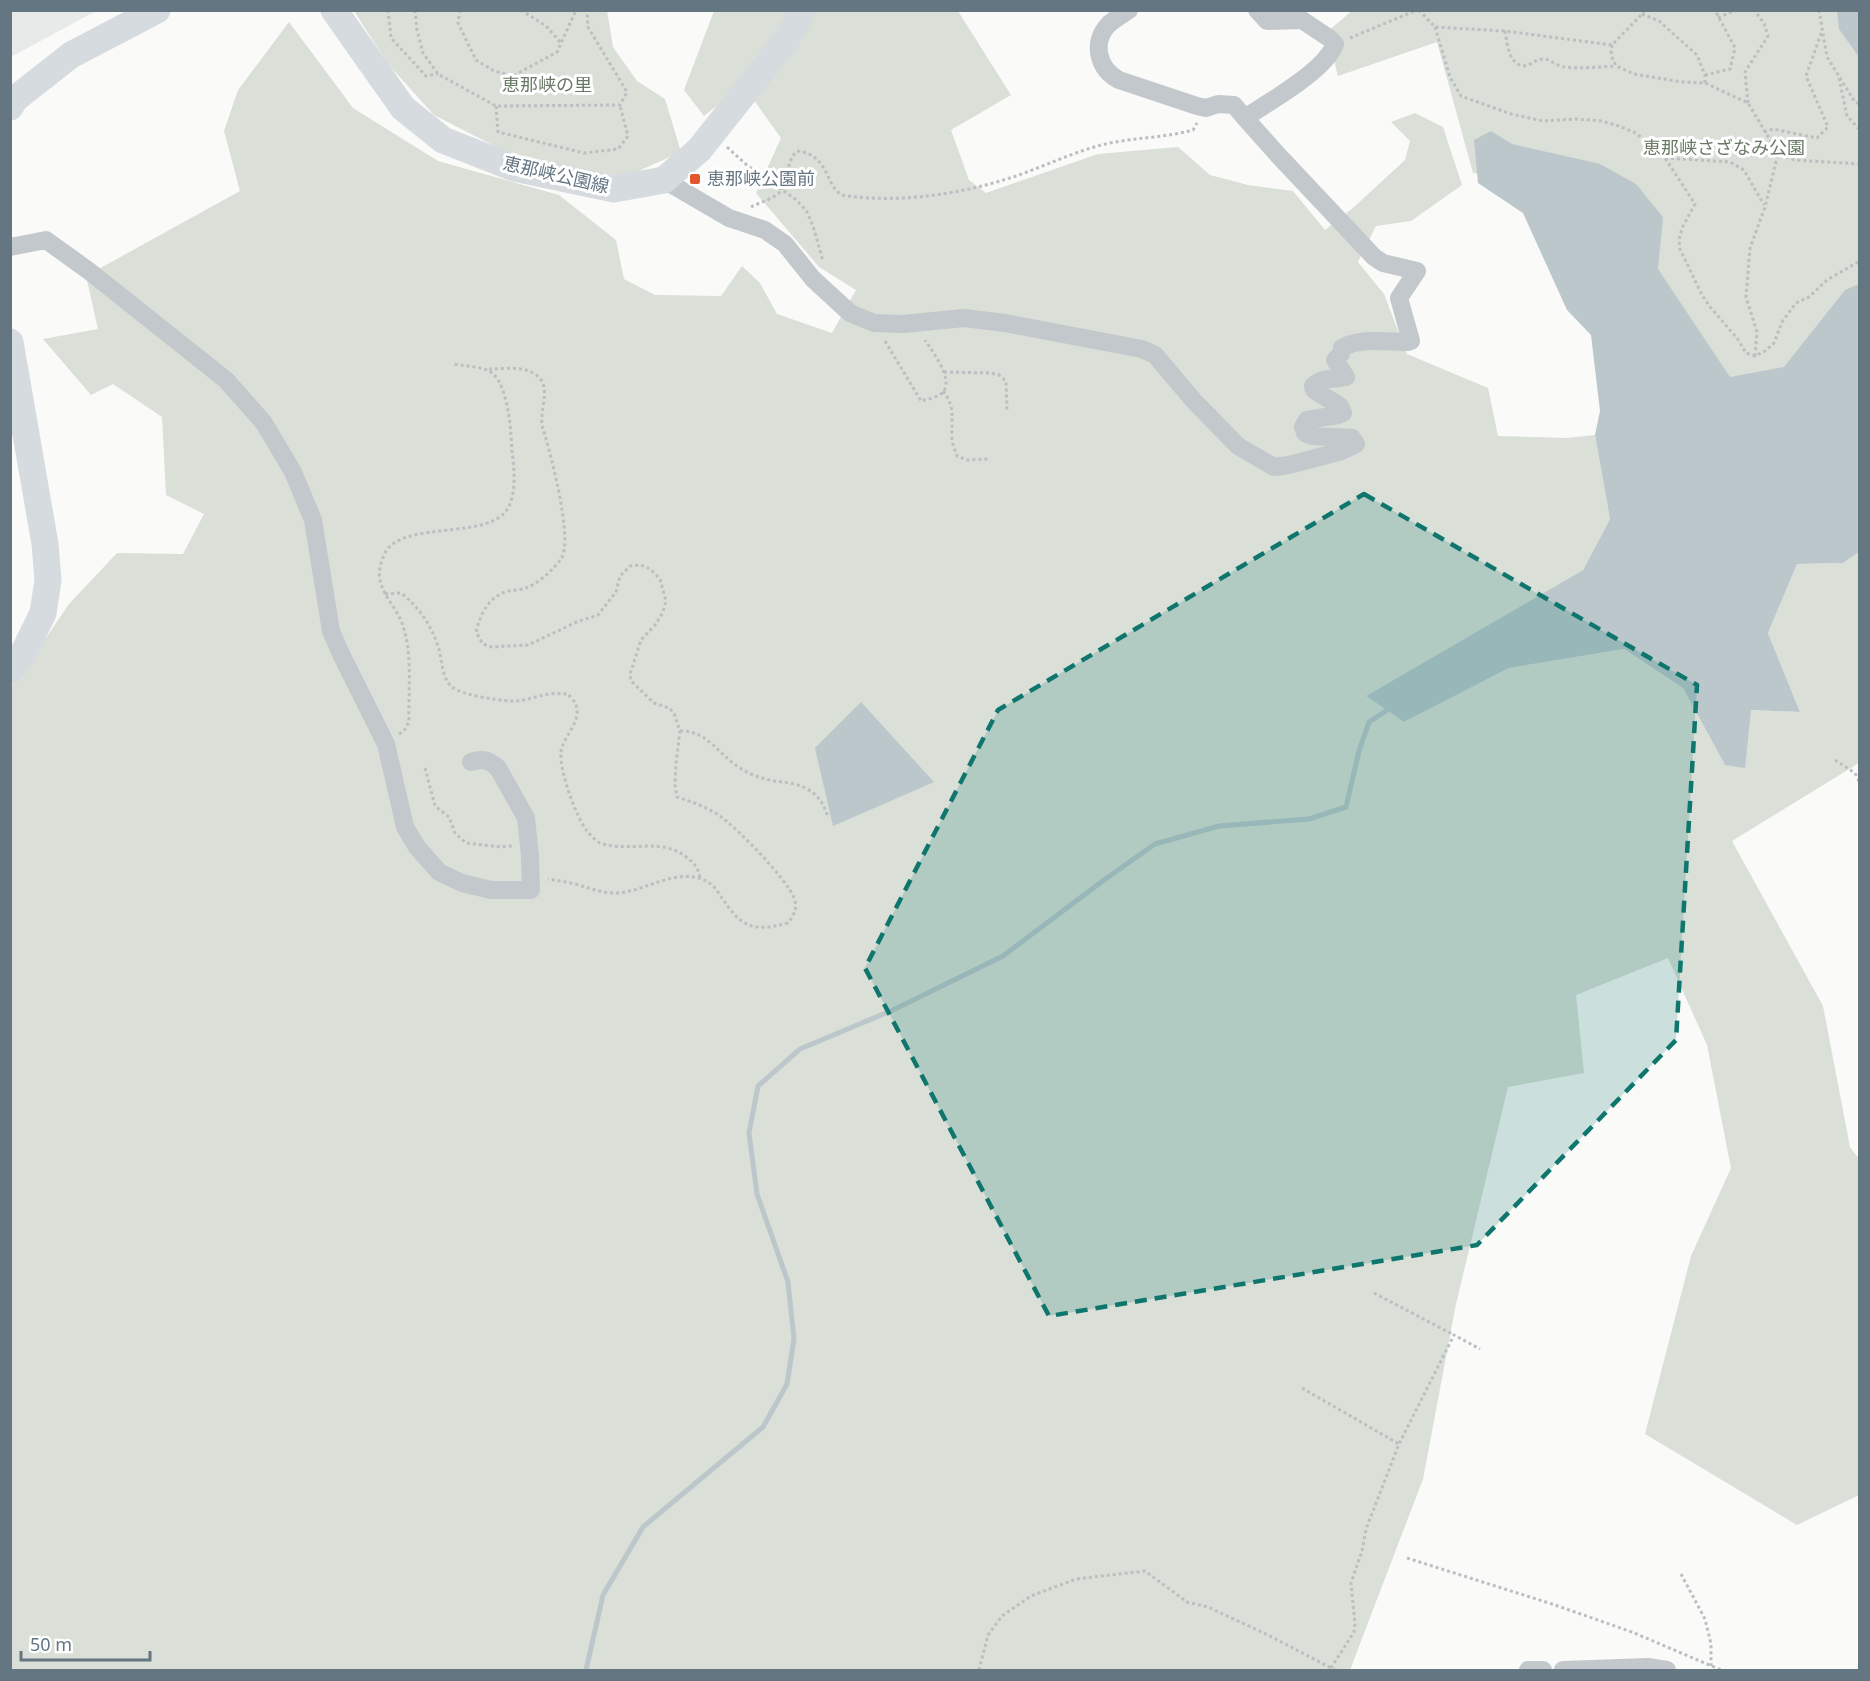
<svg xmlns="http://www.w3.org/2000/svg" width="1870" height="1681" font-family="'Noto Sans','Noto Sans JP',sans-serif">
<style>
.built{fill:#e8e9e9}
.green{fill:#dadfd7}
.water{fill:#bbc7cb}
.lines{fill:none;stroke-linecap:round;stroke-linejoin:round}
.stream{stroke:#bbc7cb;stroke-width:5}
.path{stroke:#bbbfc2;stroke-width:3;stroke-dasharray:3 3;stroke-linecap:butt}
.street{stroke:#c3c8cc;stroke-width:18}
.secondary{stroke:#d6dbdf;stroke-width:27}
.marked{fill:#0f766e;fill-opacity:0.2;stroke:#0f766e;stroke-width:4.5;stroke-dasharray:12 8;stroke-linejoin:round}
.poi-dot{fill:#e4572e;stroke:#fff;stroke-width:2}
.labels{text-anchor:middle;stroke-width:6;stroke-linejoin:round;paint-order:stroke}
.park-label{font-size:18px;fill:#687a64;stroke:#fff}
.street-label{font-size:18px;fill:#657683;stroke:#fff}
.poi-label{font-size:18px;fill:#657683;stroke:#fff;text-anchor:start}
</style>
<rect width="100%" height="100%" fill="#fafaf8"/>
<path class="built" d="M11 10H96V11L11 57Z"/>
<path class="green" d="M1353 10 1859 11V338L1718 406 1587 179 1473 173 1437 42 1338 76 1327 32Z
M354 11H607L613 47 637 81 665 99 681 152 625 177 588 171 504 151 434 115 388 64Z
M714 11H958L1011 95 951 130 969 180 986 193 1098 154 1178 147 1210 175 1248 185 1293 191 1325 230 1354 207 1405 160 1410 141 1391 122 1415 113 1443 127 1462 185 1411 221 1376 226 1358 262 1384 294 1407 354 1488 388 1498 436 1566 438 1595 435 1610 519 1583 570 1366 696 1404 722 1509 668 1624 649 1683 688 1725 765 1750 710 1800 712 1768 633 1797 564 1843 563 1859 552V763L1732 841 1823 1006 1850 1147 1859 1159V1495L1797 1525 1645 1434 1691 1256 1731 1168 1707 1045 1668 958 1576 995 1584 1073 1508 1087 1456 1304 1423 1479 1350 1670H11V686L29 663 69 604 117 553 183 554 204 514 166 495 162 417 113 384 91 395 43 339 98 329 86 276 240 191 224 131 238 90 289 22 353 108 438 161 559 195 616 240 624 279 655 295 721 296 742 266 760 283 777 314 832 333 856 290 819 267 756 193 781 138 743 85 704 116 684 90Z"/>
<path class="water" d="M1837 11H1859V57L1839 29Z
M1491 131 1512 144 1600 164 1636 184 1663 217 1658 269 1730 377 1784 367 1845 290 1859 284V552L1843 563 1797 564 1768 633 1800 712 1751 710 1745 768 1725 765 1683 688 1624 649 1509 668 1404 722 1366 696 1583 570 1610 519 1595 435 1600 411 1591 335 1567 310 1523 213 1478 183 1474 140Z
M861 702 934 782 833 826 815 748Z"/>
<g class="lines">
<path class="stream" d="M586 1670 603 1595 643 1527 763 1427 787 1384 794 1339 788 1282 757 1194 749 1133 758 1086 800 1049 893 1010 1003 956 1104 880 1155 844 1219 826 1309 819 1346 807 1359 751 1369 722 1392 707"/>
<path class="path" d="M388 10 391 38 426 76 438 74
M415 10 417 30 423 53 438 74 496 106 620 105 627 92 588 27 587 10
M460 10 458 23 476 60 494 71 513 76 557 52 576 10
M521 10 546 26 561 43
M1419 10 1435 27 1505 31 1612 45 1642 14 1644 10
M1819 10 1827 57 1855 102 1860 104
M1642 14 1659 21 1697 55 1705 75V83
M1718 18 1733 11 1738 10
M1435 27 1450 77 1461 96 1511 114 1543 121 1576 119 1601 121 1616 125 1636 133 1665 158 1695 204 1682 228 1679 240 1680 249 1702 295 1710 307 1737 338 1746 353 1755 356 1765 351 1774 343 1782 322 1796 303 1809 297 1827 280 1860 261
M1505 31C1507 41 1508 61 1520 65 1529 68 1533 60 1542 59 1549 58 1556 66 1564 67 1581 69 1599 67 1616 66
M1350 38 1417 10
M1612 45 1611 55 1616 66 1634 74 1682 82 1705 83 1748 103 1778 153 1794 160 1860 164
M1705 75 1730 69 1735 48 1715 10
M1839 78 1847 116 1860 130
M1748 103 1745 72 1768 36 1764 23 1754 10
M496 106 498 132 584 153 618 149 628 136 620 106
M1764 132 1773 129 1817 138 1828 127 1806 76 1822 31
M727 147 748 166 795 199 806 210 813 226 823 261
M1665 158 1730 162 1744 170 1764 205
M751 207C760 202 774 199 781 191 791 179 784 164 797 151 832 154 825 194 847 196 902 203 961 194 1013 177 1040 168 1067 155 1094 147 1127 137 1160 139 1193 130L1197 123
M885 341 921 401C928 399 939 397 943 392 954 379 932 351 925 340
M1755 356 1757 332 1746 297 1750 248 1765 207 1778 153
M489 369C505 369 529 364 541 380 550 393 538 414 543 429 550 451 574 541 561 559 553 570 539 583 526 588 521 590 514 590 508 591 488 597 481 613 476 632L483 644 492 647 528 645 579 621 598 615 616 592 620 576 630 566 641 565 650 569 660 579 666 601 663 612 656 624 641 640 630 674 631 681 654 703 669 708 674 713 680 731 676 764 675 785 677 797C692 802 707 807 720 816 737 828 787 879 794 898 798 908 794 915 788 923 751 933 740 926 720 895 715 887 709 881 699 878 672 871 646 890 619 893 603 894 590 888 575 884 566 882 557 880 548 879
M944 372 991 373 999 375 1006 381 1007 410
M943 391C956 408 951 418 952 437 952 444 955 450 957 456L967 460 988 459
M385 594 401 593C420 608 431 625 439 649 442 660 442 679 452 687 461 695 497 700 509 701 524 702 535 696 550 694 556 693 562 694 568 694 570 697 575 701 576 705 582 722 563 736 561 752 559 770 576 817 587 831 590 835 596 841 600 843 628 853 659 837 685 856 694 863 698 867 700 878
M680 731C706 730 718 753 737 766 744 771 754 776 762 778 777 783 793 781 807 789 819 795 825 806 828 818
M399 734 404 731 409 722C408 691 413 656 403 626 395 601 369 587 384 555 401 516 500 545 511 501 516 485 514 466 512 451 511 434 510 417 506 401 497 365 486 369 453 364
M1835 760 1855 773 1860 783
M425 768 435 806 449 817 455 833 466 843 501 847 513 846
M1374 1293 1454 1335
M1302 1388 1399 1444
M1407 1558 1552 1604 1632 1632 1721 1670
M1681 1574 1705 1619 1711 1644V1666
M1331 1668 1354 1632 1355 1624 1351 1583 1362 1551 1366 1529 1399 1444 1454 1335 1480 1349
M979 1670 988 1635 1002 1616 1031 1596 1076 1579 1145 1571 1187 1602 1208 1607 1268 1635 1335 1670"/>
<path class="street" d="M1129 10C1122 15 1115 19 1109 24 1091 42 1098 69 1119 80L1197 106 1206 108 1218 104 1234 105 1245 118C1270 101 1325 71 1335 44L1329 38 1302 20 1267 21 1257 10
M664 180 729 218 765 230 785 244 813 279 850 313 874 323 903 324 964 318 1005 323 1142 349 1155 355 1194 401 1238 446 1274 467 1289 465 1342 451 1356 444 1352 438 1312 436 1305 433 1303 427 1307 420 1338 415 1343 413 1340 406 1314 390 1313 386C1323 376 1334 380 1346 377L1335 360 1341 354 1342 348C1360 337 1387 342 1408 342L1411 341 1399 298 1417 271 1383 263 1374 257 1278 155 1245 118
M10 247 46 240 89 271 226 380 264 423 293 472 313 520 331 631 341 654 386 744 405 827 417 847 439 872 462 883 491 890H531L530 856 526 818 498 768C489 760 483 758 471 762
M1528 1670H1543
M1563 1670 1648 1667 1667 1670"/>
<path class="secondary" d="M334 10 403 108 443 140 514 168 614 189 664 180 699 150 784 43 798 20 802 10
M10 107 15 99 71 55 157 10
M10 342 45 544 48 580 43 613 22 656 10 670"/>
</g>
<path class="marked" d="M1364 494 1697 685 1676 1040 1477 1245 1049 1316 865 968 998 710Z"/>
<rect class="poi-dot" x="689" y="173" width="12" height="12" rx="3"/>
<g class="labels">
<g class="park-label">
<text x="547" y="91">恵那峡の里</text>
<text x="1724" y="154">恵那峡さざなみ公園</text>
</g>
<g class="street-label">
<text transform="translate(556 175) rotate(13)" y="6">恵那峡公園線</text>
</g>
<g class="poi-label">
<text x="707" y="185">恵那峡公園前</text>
</g>
</g>
<rect width="1870" height="1681" fill="none" stroke="#657683" stroke-width="24"/>
<path d="M21 1651v9h129v-9" fill="none" stroke="#657683" stroke-width="3"/>
<text x="30" y="1651" font-size="18" fill="#657683" stroke="#ffffff" stroke-width="4.5" paint-order="stroke">50 m</text>
</svg>
